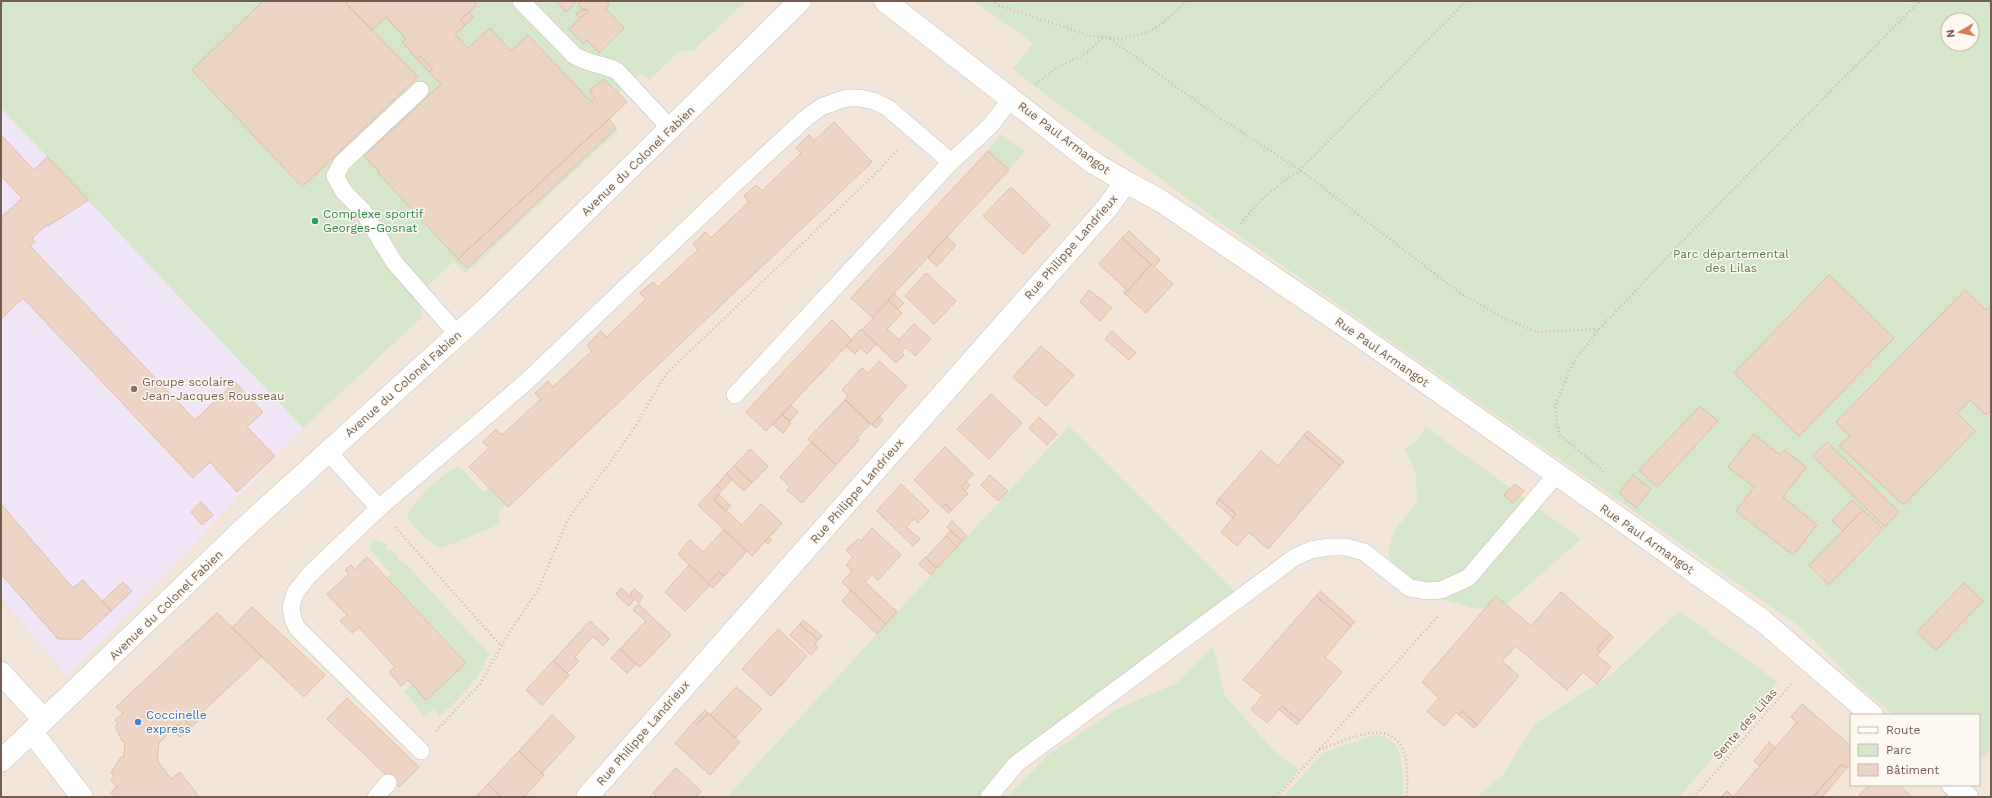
<svg xmlns="http://www.w3.org/2000/svg" width="1992" height="798" font-family="'Work Sans',sans-serif">
<style>
.residential{fill:#f1e6d9;fill-rule:evenodd}
.education{fill:#f1e6f7}
.green{fill:#d5e6ca;fill-rule:evenodd}
.building{fill:#ecd5c5;stroke:#ddbda7}
.lines{fill:none;stroke-linecap:round;stroke-linejoin:round}
.service-casing{stroke:#cbbdb1;stroke-width:18}
.minor-casing{stroke:#cbbdb1;stroke-width:23}
.tertiary-casing{stroke:#cbbdb1;stroke-width:23}
.path{stroke:#d1b9a8;stroke-width:2.5;stroke-dasharray:1 3;stroke-linecap:butt}
.service{stroke:#fff;stroke-width:17}
.minor{stroke:#fff;stroke-width:22}
.tertiary{stroke:#fff;stroke-width:22}
.leisure-dot{fill:#2e9e5b;stroke:#fdf8f0;stroke-width:1.5}
.education-dot{fill:#8d6e63;stroke:#fdf8f0;stroke-width:1.5}
.shop-dot{fill:#3f7fe0;stroke:#fdf8f0;stroke-width:1.5}
.labels{text-anchor:middle;stroke-width:3;stroke-linejoin:round;paint-order:stroke}
.street-label{font-size:12px;fill:#725d50;stroke:#fdf8f0}
.leisure-label{font-size:12px;fill:#27864d;stroke:#fdf8f0;text-anchor:start}
.park-label{font-size:12px;fill:#597b4d;stroke:#fdf8f0}
.education-label{font-size:12px;fill:#785e54;stroke:#fdf8f0;text-anchor:start}
.shop-label{font-size:12px;fill:#366cbe;stroke:#fdf8f0;text-anchor:start}
</style>
<rect width="100%" height="100%" fill="#faf4ea"/>
<path class="residential" d="M1 1H1991V797H1ZM1948 20H1972V44H1948ZM1851 715H1979V785H1851Z"/>
<path class="education" d="M1 108 303 428 68 677 1 597Z"/>
<path class="green" d="M1 1H746L693 51H680L649 80 640 73 619 93 627 102 609 119 618 130 466 273 453 262 415 298 421 305 422 317 303 428 1 108Z
M973 1H1991V749L1979 762V715H1894L1863 690 1803 629 1217 220 1037 88 1013 69 1033 43ZM1948 20H1972V44H1948Z
M1001 134 1025 151 1009 170 988 151Z
M1069 426 1235 592 1034 739 981 797H727Z
M1426 427 1581 539 1501 609 1473 608 1397 586 1388 551 1395 530 1417 502 1416 475 1405 449 1416 441Z
M458 467 463 470 484 492 489 488 506 505 498 512 500 524 442 548C427 543 414 528 407 515 413 502 445 470 458 467Z
M375 540 387 544 386 547 389 550 391 549 399 557 397 559 400 562 402 560 489 654C480 678 460 699 440 716L434 709 424 716 404 691 413 684 427 700 466 662 387 578 391 574 369 548 371 542Z
M1679 611 1778 682 1679 797H1477L1503 775 1534 725 1612 674Z
M1213 646 1225 696 1275 752 1299 770 1276 797H1007L1050 753 1117 709 1177 683Z
M1375 735C1407 737 1402 774 1403 797H1283L1323 753Z"/>
<path class="building" d="M263 1H344L418 77 302 187 192 70Z
M348 1H473L477 5 460 20 465 25 455 34 468 48 490 28 511 51 528 35 591 102 595 98 590 92 591 89 604 79 627 102 458 259 378 173 379 172 364 156 441 84 429 72 433 69 420 56 417 59 402 42 406 39 386 17 372 30 346 3Z
M556 1H577L566 12Z
M579 1H606L609 5 606 9 624 28 599 53 587 40 583 44 569 29 588 11 585 9 583 10 578 4 580 2Z
M582 9 588 11 581 18 576 14Z
M469 12 473 17 465 25 460 20Z
M420 56 433 69 429 72 417 59Z
M609 119 616 128 467 268 458 259Z
M834 122 872 162 508 507 469 467 489 448 483 442 496 429 502 435 541 399 535 393 548 381 553 387 592 351 587 345 601 331 607 337 646 299 640 293 653 282 658 287 698 250 693 244 705 232 711 238 749 202 744 196 756 185 762 191 801 153 796 148 809 135 814 141Z
M1 135 34 170 47 157 89 200 48 226 47 225 32 238 35 242 30 246 195 420 235 382 263 412 247 427 275 456 237 492 210 462 193 478 23 298 1 319V218L22 198 1 176Z
M988 151 1009 170 872 317 851 298Z
M1011 187 1050 225 1023 254 983 216Z
M1129 231 1160 260 1154 267 1122 238Z
M947 237 956 245 937 266 928 258Z
M1122 238 1151 264 1125 294 1123 292 1126 289 1099 264Z
M1151 264 1173 284 1146 313 1125 294Z
M926 273 956 301 934 324 905 296Z
M1829 275 1894 338 1799 436 1734 373Z
M1089 290 1112 308 1100 321 1080 302Z
M1965 290 1986 310 1991 306V410L1986 415 1970 400 1957 413 1975 431 1904 505 1839 446 1850 436 1836 422Z
M894 294 904 303 898 309 888 300Z
M889 301 902 313 887 329 899 340 914 324 931 339 915 356 906 347 901 352 904 355 896 363 862 330Z
M832 320 852 340 766 431 746 412Z
M861 329 876 344 867 354 860 347 855 354 846 346Z
M1112 331 1136 353 1129 360 1105 339Z
M1041 346 1074 375 1046 406 1013 377Z
M879 361 907 386 872 425 845 399 848 395 842 390 862 368 868 373Z
M991 394 1022 423 989 459 957 429Z
M845 400 870 424 857 438 859 440 836 465 808 439Z
M791 405 798 412 790 421 782 415Z
M1700 406 1718 421 1657 487 1639 470Z
M782 415 791 423 783 433 773 424Z
M879 417 883 420 876 428 872 425Z
M1039 417 1057 434 1047 445 1029 428Z
M1308 431 1344 462 1340 466 1304 435Z
M1754 434 1780 455 1784 450 1806 467 1783 497 1817 525 1793 555 1736 511 1754 487 1728 467Z
M1304 435 1340 466 1268 549 1249 532 1237 546 1221 532 1236 514 1219 499 1261 451 1278 466Z
M812 442 836 465 802 503 787 490 790 487 780 477Z
M1827 442 1899 512 1885 527 1813 456Z
M945 447 973 474 961 487 968 494 952 510 945 504 942 507 914 480Z
M750 449 768 466 752 483 734 466Z
M734 466 752 482 744 491 726 474Z
M726 474 732 479 722 490 717 485Z
M990 475 1008 491 998 501 981 485Z
M1633 475 1651 489 1636 508 1619 493Z
M966 482 970 485 965 491 961 487Z
M901 484 929 511 918 523 914 519 906 527 920 539 913 546 877 511Z
M1515 484 1524 491 1513 503 1504 495Z
M717 485 722 490 714 500 742 525 761 504 782 523 752 556 698 505Z
M718 494 731 506 726 511 714 500Z
M1219 499 1236 514 1233 518 1216 503Z
M1852 500 1863 510 1843 531 1832 521Z
M201 502 213 515 202 525 191 512Z
M1 504 73 588 83 580 111 611 81 639H58L1 574Z
M945 504 952 510 949 513 942 507Z
M1863 510 1883 529 1829 585 1809 565Z
M952 521 967 536 962 541 947 527Z
M872 528 901 555 878 580 872 574 865 582 897 612 886 624 842 582 852 571 846 565 853 557 846 550 858 539 861 541Z
M724 530 747 551 724 576 719 572 708 583 678 554 690 540 703 552Z
M950 531 962 541 957 547 946 536Z
M946 536 957 547 937 568 926 558Z
M769 537 772 540 768 544 765 541Z
M367 557 466 663 426 700 408 680 401 686 389 672 395 667 359 627 352 633 340 621 347 615 327 594 349 574 345 570 351 565 355 569Z
M925 557 937 568 931 575 919 564Z
M689 565 710 585 685 611 665 592Z
M719 572 724 576 713 588 708 583Z
M123 582 132 591 111 611 102 601Z
M1964 583 1983 601 1936 650 1917 632Z
M621 588 634 600 629 606 616 594Z
M634 589 643 596 639 603 630 594Z
M851 590 886 624 877 634 842 601Z
M1320 591 1355 622 1351 626 1316 596Z
M1561 592 1610 634 1597 649 1600 652 1597 655 1611 667 1597 684 1583 672 1567 690 1516 646 1502 661 1519 676 1477 725 1462 711 1459 715 1456 712 1444 726 1427 711 1439 698 1422 682 1496 596 1531 626Z
M1316 596 1351 626 1325 657 1342 672 1300 721 1282 706 1267 723 1251 709 1263 695 1243 680Z
M638 604 671 635 640 667 620 649 646 621 633 610Z
M252 607 325 675 304 697 232 628Z
M217 613 262 656 201 713 204 716 191 727 184 719 159 743 157 760 171 779 180 772 199 797H115L111 792 117 787 111 780 114 776 111 773 121 757H124L125 742 122 741 115 726 118 723 115 720 123 713 116 707Z
M803 620 822 636 818 640 800 624Z
M590 621 609 639 603 646 593 636 575 657 579 661 567 673 553 661Z
M800 624 818 640 815 644 818 647 811 655 790 635Z
M778 629 807 656 771 696 742 669Z
M1610 634 1613 637 1600 652 1597 649Z
M620 649 636 664 627 673 611 658Z
M553 661 569 675 542 705 526 690Z
M736 687 762 709 735 738 710 715Z
M347 698 419 767 399 787 327 719Z
M1802 704 1851 746V764L1847 768 1842 764 1813 797H1733L1797 722 1791 717Z
M1282 706 1300 721 1297 725 1279 709Z
M705 710 708 713 697 725 694 722Z
M1462 711 1477 725 1474 728 1459 715Z
M708 713 740 742 710 775 675 743 694 722 697 725Z
M552 715 575 737 542 773 519 751Z
M184 719 191 727 180 737 173 730Z
M1769 742 1775 748 1760 766 1754 761Z
M519 751 544 775 524 797H501L488 784Z
M1842 764 1847 768 1822 797H1813Z
M676 768 701 791 696 797H657L653 793Z
M488 784 501 797H476Z
M1869 785H1899L1912 797H1858Z
M1727 791 1733 796V797H1721Z"/>
<g class="lines">
<defs>
<path id="service" d="M521 1 574 55C587 64 603 64 617 71L671 129
M420 90 342 163 335 176 344 192 363 211 394 262 458 335
M735 395 951 162 990 126 1011 99
M328 452 379 508
M421 751 297 628 293 619 291 607 295 593 309 575 379 508 526 382 730 188 806 118 821 107 846 98H860L874 101 888 108 951 162
M376 797 388 783
M989 797 1016 764 1295 557 1311 550 1329 547H1346L1364 552 1410 588 1428 591 1441 590 1468 578 1556 475"/>
<path id="minor" d="M885 1 1092 162 1126 182 1161 201 1357 334 1602 506 1763 621 1872 715
M1 673 44 720
M32 732 82 797
M1953 785 1967 797
M587 797 1107 208 1126 182"/>
<path id="tertiary" d="M1 761 253 520 488 307 800 1"/>
</defs>
<use href="#service" class="service-casing"/>
<use href="#minor" class="minor-casing"/>
<use href="#tertiary" class="tertiary-casing"/>
<path class="path" d="M992 1 998 5 1091 36 1122 39 1148 32 1159 26 1187 1
M1110 39 1220 118 1300 170 1460 293 1504 318 1537 332 1599 329
M1036 84 1055 69 1088 52 1102 38
M1241 224C1257 201 1277 185 1300 170L1466 1
M1603 472 1600 468 1560 435 1557 424 1555 405 1574 361 1599 329 1700 223 1920 1
M395 527 501 646
M436 731 480 684 509 633 538 590 568 519 632 432 665 375 875 174 898 149
M1319 750C1348 740 1396 712 1406 760 1408 772 1407 785 1407 797
M1277 797 1439 615
M1694 797 1793 682"/>
<use href="#service" class="service"/>
<use href="#minor" class="minor"/>
<use href="#tertiary" class="tertiary"/>
</g>
<circle class="leisure-dot" cx="315" cy="221" r="4"/>
<circle class="education-dot" cx="134" cy="389" r="4"/>
<circle class="shop-dot" cx="138" cy="722" r="4"/>
<g class="labels">
<g class="street-label">
<text transform="translate(1064 138) rotate(37)" y="4">Rue Paul Armangot</text>
<text transform="translate(638 161) rotate(-44)" y="4">Avenue du Colonel Fabien</text>
<text transform="translate(1071 247) rotate(-49)" y="4">Rue Philippe Landrieux</text>
<text transform="translate(1382 352) rotate(35)" y="4">Rue Paul Armangot</text>
<text transform="translate(403 384) rotate(-42)" y="4">Avenue du Colonel Fabien</text>
<text transform="translate(857 491) rotate(-49)" y="4">Rue Philippe Landrieux</text>
<text transform="translate(1647 539) rotate(35)" y="4">Rue Paul Armangot</text>
<text transform="translate(166 605) rotate(-44)" y="4">Avenue du Colonel Fabien</text>
<text transform="translate(1745 724) rotate(-49)" y="4">Sente des Lilas</text>
<text transform="translate(643 733) rotate(-49)" y="4">Rue Philippe Landrieux</text>
</g>
<g class="leisure-label">
<text x="323" y="218">Complexe sportif<tspan x="323" dy="14">Georges-Gosnat</tspan></text>
</g>
<g class="park-label">
<text x="1731" y="258">Parc départemental<tspan x="1731" dy="14">des Lilas</tspan></text>
</g>
<g class="education-label">
<text x="142" y="386">Groupe scolaire<tspan x="142" dy="14">Jean-Jacques Rousseau</tspan></text>
</g>
<g class="shop-label">
<text x="146" y="719">Coccinelle<tspan x="146" dy="14">express</tspan></text>
</g>
</g>
<rect width="1992" height="798" fill="none" stroke="#725d50" stroke-width="4"/>
<rect x="1850" y="714" width="130" height="72" fill="#fdf8f0" stroke="#c5bab0"/>
<rect x="1858" y="727" width="20" height="6" fill="#ffffff" stroke="#c5bab0"/>
<text x="1886" y="734" font-size="12" fill="#725d50">Route</text>
<rect x="1858" y="744" width="20" height="12" fill="#d5e6ca" stroke="#c5bab0"/>
<text x="1886" y="754" font-size="12" fill="#725d50">Parc</text>
<rect x="1858" y="764" width="20" height="12" fill="#ecd5c5" stroke="#c5bab0"/>
<text x="1886" y="774" font-size="12" fill="#725d50">Bâtiment</text>
<g transform="translate(1960 32) rotate(261)"><circle r="19" fill="#fdf8f0" stroke="#c5bab0"/>
<path d="M0-3L7 15L0 10L-7 15Z" fill="#d57b5e"/>
<text y="-6" font-size="11" font-weight="bold" text-anchor="middle" fill="#725d50">N</text>
</g>
</svg>
